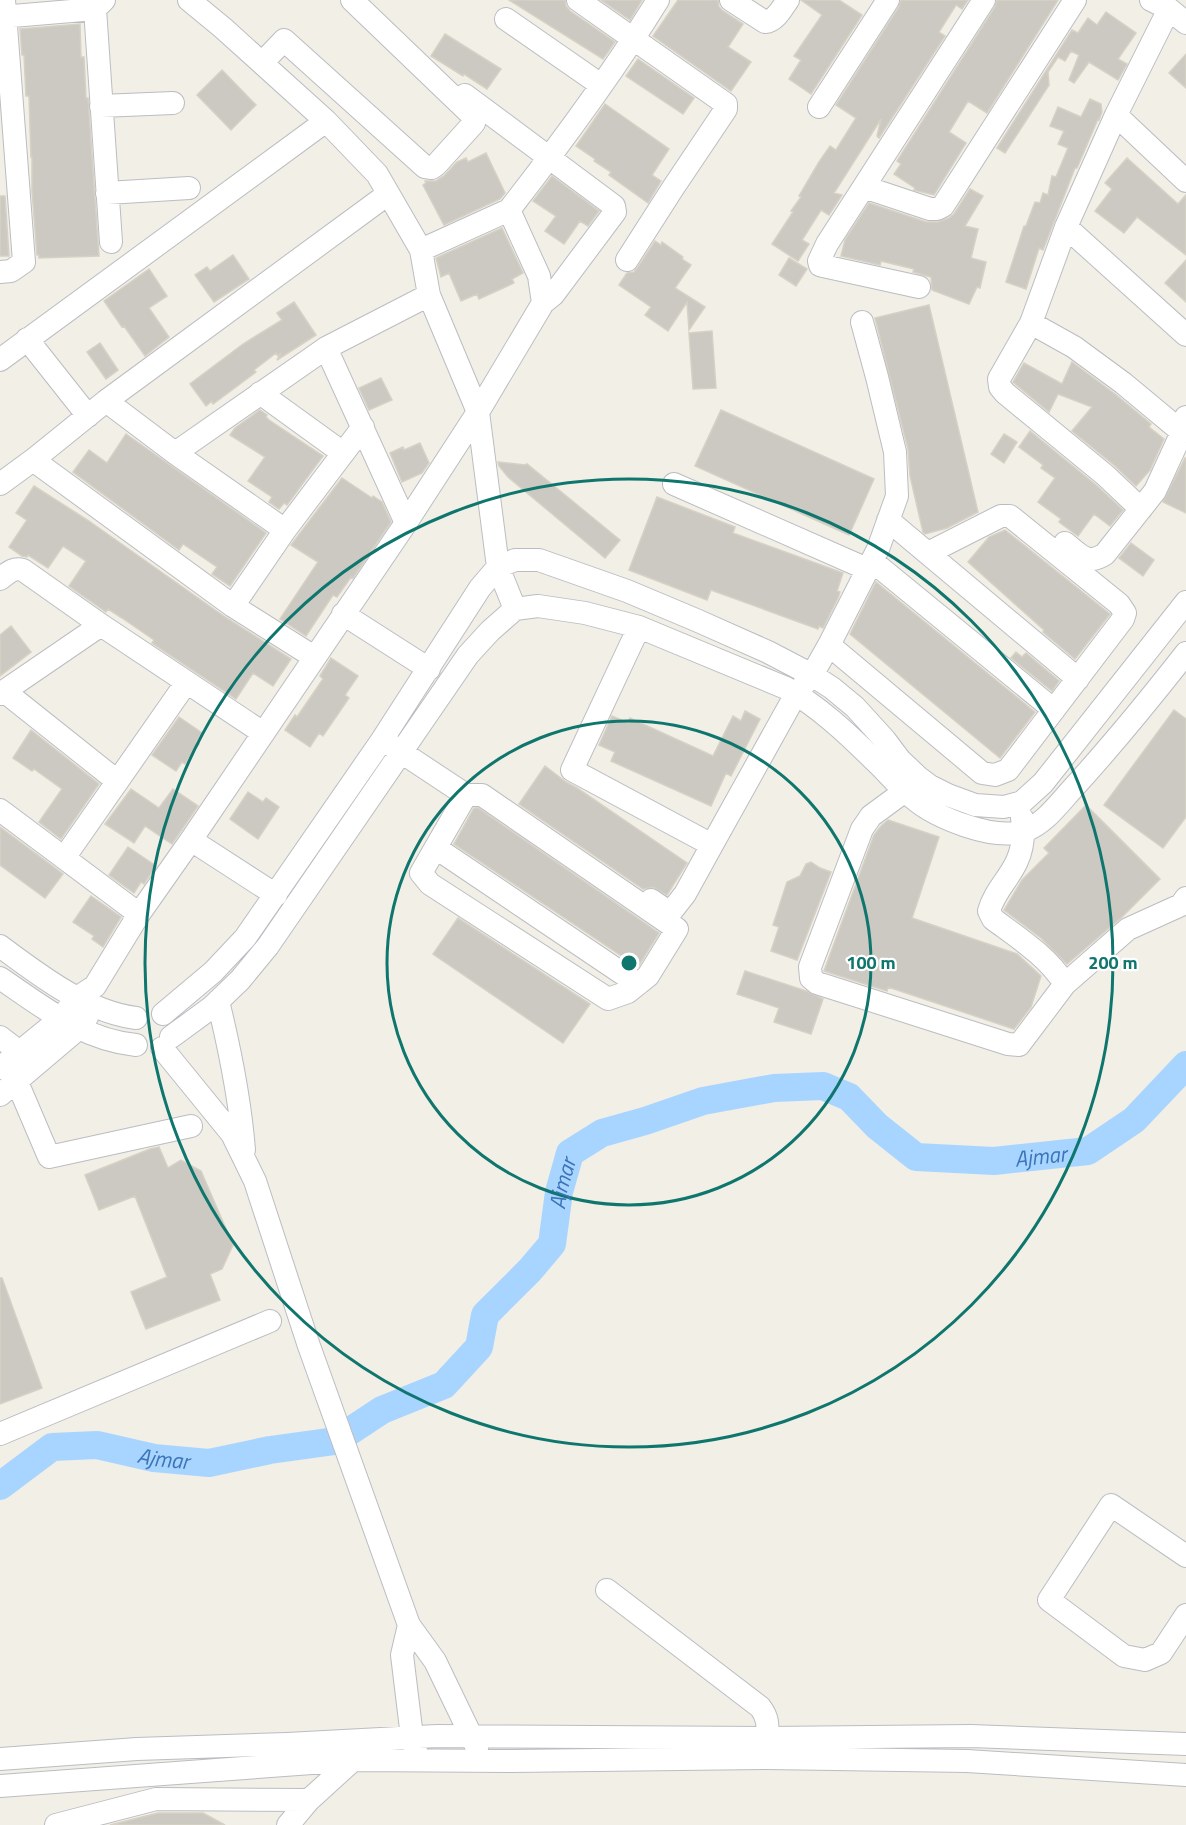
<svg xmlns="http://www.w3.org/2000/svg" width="1186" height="1825" font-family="'Titillium Web',sans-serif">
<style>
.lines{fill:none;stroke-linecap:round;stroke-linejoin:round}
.river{stroke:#a8d5ff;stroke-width:28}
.building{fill:#ccc9c3;stroke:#d6d1c4;stroke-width:1.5}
.minor-casing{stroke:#bbbdc2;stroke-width:24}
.minor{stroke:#fff;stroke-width:22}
.ring{fill:none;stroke:#0f766e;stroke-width:3}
.labels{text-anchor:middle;stroke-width:4.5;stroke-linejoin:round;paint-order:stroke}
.water-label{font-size:22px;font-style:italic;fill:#3d73b8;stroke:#fff}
.centre{fill:#0f766e;stroke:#fff;stroke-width:3}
.ring-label{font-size:18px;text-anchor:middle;font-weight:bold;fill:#0f766e;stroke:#fff;stroke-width:4.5;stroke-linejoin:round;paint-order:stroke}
</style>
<rect width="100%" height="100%" fill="#f1efe6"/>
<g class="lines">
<path class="river" id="s1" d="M0 1486 52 1447 97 1445 154 1458 209 1463 270 1450 335 1441 382 1410 444 1385 479 1347 485 1315 530 1270 552 1244 559 1192 570 1153 602 1133 645 1121 703 1101 774 1088 823 1086 849 1097 877 1126 916 1157 994 1161 1088 1151 1134 1120 1186 1065"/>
</g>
<path class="building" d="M509 0H565L566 6 570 11 615 42 603 59Z
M601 0H642L630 20Z
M678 0H718L719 7 723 11 743 24 728 47 751 62 731 91 653 36Z
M801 0H839L862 15 811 94 789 79 801 60 794 56 822 15Z
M901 0H968L962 9 956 5 939 32 945 36 879 138 877 136 881 119 834 193 842 195 829 215 821 210 802 240 809 244 798 261 772 244 793 212 791 211 801 197 799 196 819 162 830 146 836 150 856 118 836 105 899 7Z
M997 0H1058L987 113 968 101 949 132 966 143 934 195 914 190 915 188 894 174 901 164 897 161 995 7Z
M1106 12 1136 33 1118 59 1127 64 1118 80 1089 62 1074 83 1069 80 1079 55 1071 51 1065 61 1058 57 1048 72 1049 85 1005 153 997 148 1072 30 1078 33 1088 18 1097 25Z
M80 24 81 57H84L86 98H88L99 256 39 258V255H37L32 191V157H31L29 96H26L24 55H22L20 29Z
M445 34 501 69 487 89 464 74 463 76 431 56Z
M1186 54V88L1169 73Z
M638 59 694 98 683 114 626 76Z
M222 70 256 105 231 130 197 95Z
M1090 99 1101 104 1102 112 1099 120 1098 119 1077 168H1075L1043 250 1039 248 1026 289 1006 282 1024 226H1026L1035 202 1040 203 1043 193 1048 195 1052 176 1056 177 1068 148 1058 144 1064 131 1050 126 1058 107 1081 117Z
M605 104 669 149 652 175 661 181 648 203 609 175 611 172 594 161 595 159 576 146Z
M486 153 505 193 500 199 444 225 423 185 426 183 425 181H436L444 176 457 162 466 158 468 162Z
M1127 158 1178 204 1186 195V255L1137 217 1124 233 1095 211 1112 189 1105 183Z
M552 176 599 211 588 226 580 221 564 244 545 231 556 216 533 201Z
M970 189 983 196 965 226 978 229 971 258 986 262 980 288 977 287 969 304 932 290 931 277 913 272 914 269 881 261 880 265 841 256 845 240 869 203 926 222H938L949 218 954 214Z
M0 196H5L9 256H0Z
M502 228 523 273 512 279 514 283 479 299 477 294 461 301 449 273 441 277 436 258Z
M655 241 661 245 662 242 683 257 682 259 691 265 675 288 705 307 689 330 687 302 668 331 645 315 651 307 619 285 627 273 634 272 638 267Z
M233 255 249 279 214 302 195 275 207 267 210 271Z
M789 258 807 269 796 286 779 275Z
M1186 260V302L1165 283Z
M149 269 167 296 149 308 169 337 145 356 124 326 122 327 104 301Z
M294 302 316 335 277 360 281 353 278 356 276 353 254 370 256 372 213 404 212 401 206 406 190 384 243 344 282 320 277 313Z
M929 305 978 512 947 528 925 534 923 532 910 476 908 449 875 318Z
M712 331 716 388 693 389 689 333Z
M100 343 118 370 106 379 87 352Z
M1072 362 1115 394 1151 424 1149 427 1164 439 1150 470 1136 486 1114 465 1072 431 1092 407 1058 394 1049 412 1013 382 1024 363 1062 384Z
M381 378 392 400 369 410 359 388Z
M260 410 267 415 266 417 269 420 323 456 287 505 284 503 279 509 269 502 272 497 248 481 265 457 230 435 235 428Z
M721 410 874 479 849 535 695 466Z
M1030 431 1096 485 1123 510 1110 526 1094 514 1078 536 1059 522 1061 519 1038 502 1055 478 1041 468 1043 465 1019 447Z
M126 434 266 533 230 586 212 574 217 567 183 544 179 550 73 472 89 450 107 463Z
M1004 434 1017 442 1004 463 991 454Z
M420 443 429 463 422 473 402 482 390 453 403 447 404 450Z
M1185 458 1186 459V513L1163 502Z
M498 462 525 465 527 464 620 540 605 558 508 477 499 466Z
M342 478 372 498 373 496 382 502 391 522 353 578 351 577 337 597 333 595 306 636 280 619 318 562 291 545Z
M34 486 89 521 225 617 291 659 273 686 253 673 236 699 152 643 154 640 122 618 108 609 106 612 69 586 86 561 63 546 48 568 28 555 27 557 22 556 9 547 27 520 16 513Z
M657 497 735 527 733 533 843 573 837 591 840 592 838 598 823 628 819 626 818 629 711 590 707 600 629 570Z
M1005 530 1110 614 1075 659 1043 632 1044 630 968 562 989 537Z
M1131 543 1154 560 1143 576 1119 558Z
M876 582 1035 712 1000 758 850 634Z
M11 626 31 652 0 676V635Z
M1016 652 1022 657 1026 653 1059 681 1052 691 1011 658Z
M331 658 358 676 345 695 349 698 323 736 319 733 310 747 285 730 295 715 297 717 323 679 320 676Z
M1174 710 1186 719V817L1163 848 1104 805Z
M745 711 760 719 731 776 726 773 711 806 611 761 615 752 599 745 612 716 628 723 630 718 713 756 733 716 741 721Z
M179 717 202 733 196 742 199 744 185 764 182 762 176 771 152 755Z
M31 730 99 784 61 839 39 822 62 789 34 769 32 771 13 758Z
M545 766 566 782 577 788 687 863 667 895 653 887 643 889 519 804Z
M131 789 159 808 173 789 198 806 172 844 145 826 134 843 105 824Z
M248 792 263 802 266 798 279 807 258 839 230 819Z
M1086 805 1160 879 1122 917 1067 964 1041 938 1004 910 1022 880 1049 853 1044 848Z
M474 808H478L659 933 638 967 454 844Z
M888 820 939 837 912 918 1017 954 1041 976 1031 1007 1014 1029 888 987 887 991 824 971 874 835 881 826Z
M0 827 63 874 45 898 0 865Z
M128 847 156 866 144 884 141 882 134 893 109 875Z
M811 862 820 868 831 872 797 960 771 951 779 927 773 925 787 882 800 876 806 864Z
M91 896 121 917 103 947 92 939 94 936 73 922Z
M458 918 590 1004 563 1043 433 954Z
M745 971 806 991 823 999 811 1034 774 1022 779 1008 737 994Z
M159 1147 168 1168 181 1160 201 1171 233 1245 222 1269 210 1274 220 1300 146 1329 131 1292 167 1277 135 1196 99 1210 85 1175 150 1149Z
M0 1278H2L42 1388 0 1404Z
M158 1813H203L225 1825H110Z"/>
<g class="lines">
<defs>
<path id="minor" d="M189 0 223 28 326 121 377 174 421 250 429 295 478 412 498 567 515 609
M578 0 726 104V109L673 188 627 260
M731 0 765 22C776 21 782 8 788 0
M1151 0 1169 9 1186 23
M95 9 111 242
M1169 9 1116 115 1066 227 1031 323 1074 347 1123 383 1182 432
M0 17 95 9 104 0
M506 19 601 85
M262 63 284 40 425 167 432 168 436 165 474 123 475 118 352 0
M465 95 614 206 615 212 553 295 543 303
M101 106 173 103
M819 107 888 0
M1116 115 1186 181
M864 187 930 209H937L943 206 1075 0
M107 193 189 188
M1066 227 1186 335
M421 250 509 210
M0 272 11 271 24 262 4 0
M919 287 823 266 820 265 819 261 827 244 984 0
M1031 323 999 379 1000 387 1005 393 1105 475 1141 509
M27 339 88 416
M326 348 406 523
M0 360 326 121
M260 393 343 453
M106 401 175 453 285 530
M175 453 326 348 429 295
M33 460 233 606 314 657
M0 484 33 460 106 401 388 194
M674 484 867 569
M888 520 1078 679
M1065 543C1079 554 1087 566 1105 554L1155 491 1182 432 1186 417
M872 561 1054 710
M0 579C8 573 13 567 23 570L101 625 263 733
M233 606 285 530 363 427
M343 614 429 669
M639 627 572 770 712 845 796 694 812 675 829 645 878 549 897 496 895 452 877 377 862 322
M829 645 982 773 995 775 1008 770 1123 619 1125 613 1119 604 1010 516H1001L928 553
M4 691 117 781
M0 694 101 625
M389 744 466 795
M905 791 871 816 862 829 810 967 811 978 817 983 1008 1044 1019 1045 1065 984 1128 929 1181 905 1186 898
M466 795H482L677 929 648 976 628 992 608 999 430 884 421 873Z
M0 810 139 914
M1022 818C1024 832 1023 848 1017 861 1009 879 994 892 989 911L993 919C1020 939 1047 956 1065 984
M191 840 276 895
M436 848 638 984
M64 858 186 683
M651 900 670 913 685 894 712 845
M0 946C39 975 87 1012 136 1018
M0 978C43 1007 83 1040 136 1045
M218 1001C230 1050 240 1099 244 1150
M163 1014 213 972 245 938 382 740 480 588 498 567 515 560H539L627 591 696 620 768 652 812 675 832 688 855 707 885 740 900 760 918 777 930 786 948 795 975 805 1004 807 1022 802 1043 783 1186 602
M0 1037 31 1061
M171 1037 212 1007 240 980 268 946 468 655 490 631 515 609 538 606 585 613 639 627 786 688C819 707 847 733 874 760 887 772 899 787 913 798 936 818 994 841 1024 831 1045 824 1060 802 1075 786 1114 743 1150 699 1186 653
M162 1048 232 1134 255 1181 309 1346 409 1625 435 1661 477 1748
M0 1068 60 1019 77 998 95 986 139 914 191 840 406 523 478 412 543 303 539 276 509 210C562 142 613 73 658 0
M17 1082 49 1157 191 1126
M0 1095 79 1028 87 1017
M0 1434 270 1321
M1186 1556 1111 1505 1049 1600 1124 1656 1145 1660 1161 1653 1186 1615
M607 1590 760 1707C768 1717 768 1725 767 1738
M409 1625 402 1655 412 1737 416 1751
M0 1759 137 1749 287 1744 437 1736 767 1738 971 1736 1186 1744
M0 1786 353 1760 512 1761 767 1758 967 1761 1186 1775
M56 1825 156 1799 309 1800
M288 1825 309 1800 353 1760"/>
</defs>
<use href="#minor" class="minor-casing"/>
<use href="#minor" class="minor"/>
</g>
<g class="ring">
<circle cx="629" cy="963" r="242"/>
<circle cx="629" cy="963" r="484"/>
</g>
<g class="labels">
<g class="water-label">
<text dy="8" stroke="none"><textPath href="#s1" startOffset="1258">Ajmar</textPath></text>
<text dy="8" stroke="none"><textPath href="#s1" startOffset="718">Ajmar</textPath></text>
<text dy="8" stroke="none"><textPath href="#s1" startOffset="178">Ajmar</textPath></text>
</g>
</g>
<circle cx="629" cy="963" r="9" class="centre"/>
<g class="ring-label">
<text x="871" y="969">100 m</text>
<text x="1113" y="969">200 m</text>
</g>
</svg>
